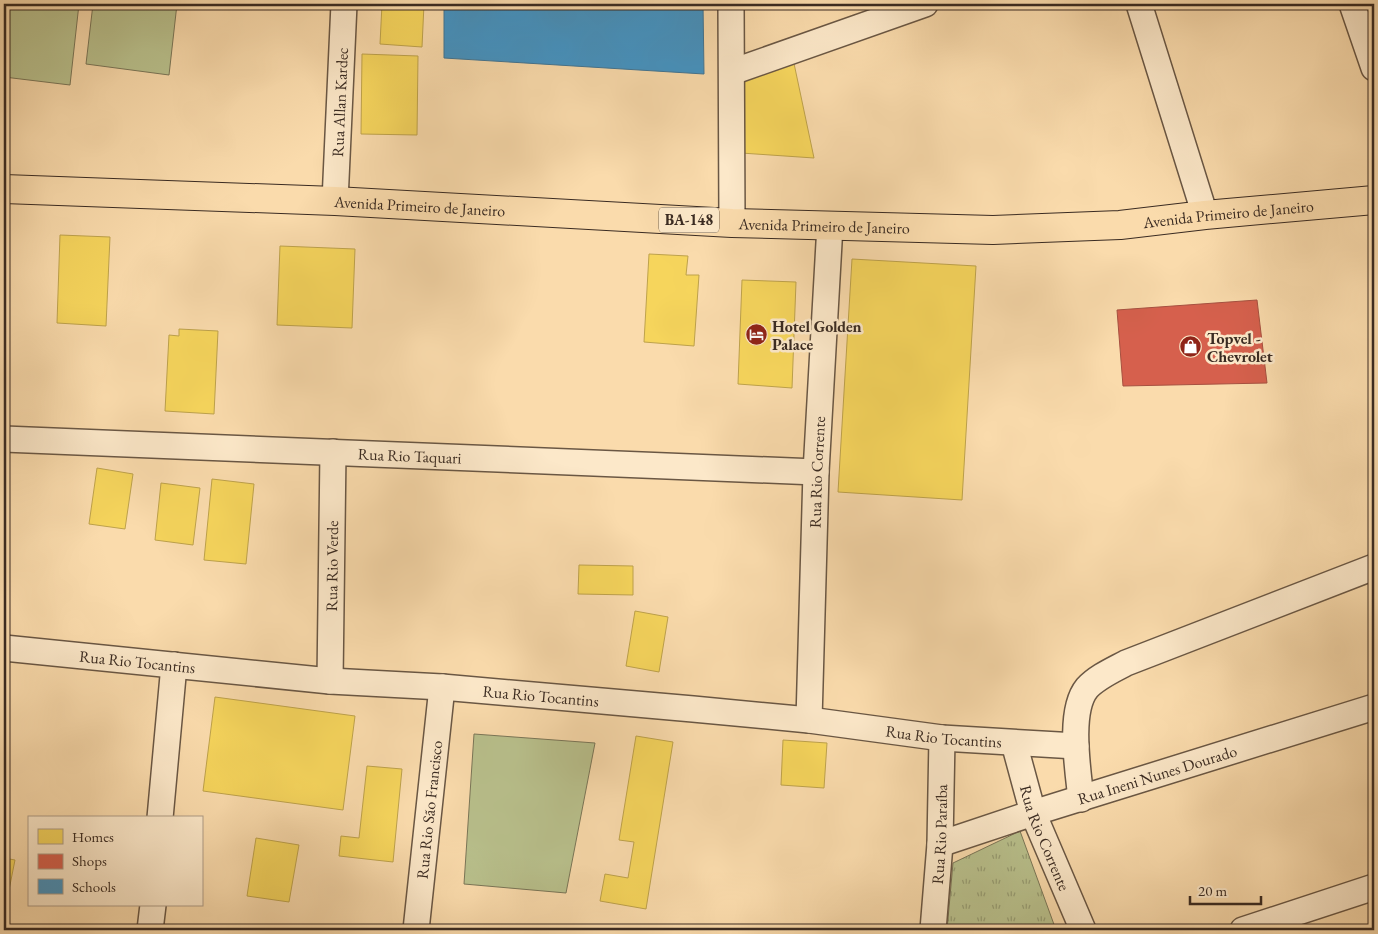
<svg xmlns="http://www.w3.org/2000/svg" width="1378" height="934" font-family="'EB Garamond',serif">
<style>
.grass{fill:url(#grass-tufts);stroke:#7a7658}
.pitch{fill:#b9c18d;stroke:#7a7658}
.homes{fill:#f6d55c;stroke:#bea24b}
.shops{fill:#d6604d;stroke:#a75040}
.schools{fill:#4393c3;stroke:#407493}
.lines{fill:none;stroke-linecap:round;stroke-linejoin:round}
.street-casing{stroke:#6a5744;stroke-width:28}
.primary-casing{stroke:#3a2b22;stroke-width:30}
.street{stroke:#fce8c9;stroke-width:25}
.primary{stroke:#fadbac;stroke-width:28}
.labels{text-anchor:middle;stroke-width:5;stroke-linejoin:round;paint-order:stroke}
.shield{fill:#fce8c9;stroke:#746454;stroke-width:1}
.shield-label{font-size:15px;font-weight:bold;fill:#3a2b22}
.street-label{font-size:16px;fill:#3a2b22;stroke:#fce8c9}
.poi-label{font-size:16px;font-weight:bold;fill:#3a2b22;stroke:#fce8c9;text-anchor:start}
</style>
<defs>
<pattern id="grass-tufts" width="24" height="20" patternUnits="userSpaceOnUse" patternTransform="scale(1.25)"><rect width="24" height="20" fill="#b9c18d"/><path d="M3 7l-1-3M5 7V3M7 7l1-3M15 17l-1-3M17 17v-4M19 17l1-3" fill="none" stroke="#979d73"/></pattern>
</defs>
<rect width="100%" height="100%" fill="#fadbac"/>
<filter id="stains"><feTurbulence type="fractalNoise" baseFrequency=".004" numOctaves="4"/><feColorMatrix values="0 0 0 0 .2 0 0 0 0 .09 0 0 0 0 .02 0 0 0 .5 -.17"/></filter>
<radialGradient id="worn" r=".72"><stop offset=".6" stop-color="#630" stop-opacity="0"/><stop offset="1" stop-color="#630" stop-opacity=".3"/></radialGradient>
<path class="grass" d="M1020 831 1056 930H947L953 863Z"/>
<path class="pitch" d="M4 4H79L70 85 4 77Z
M93 4H177L169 75 86 64Z
M474 734 595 743 566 893 464 884Z"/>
<path class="homes" d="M382 4H424L422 47 380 44Z
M362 54 418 56 417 135 361 134Z
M792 54 814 158 741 153 742 74Z
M60 235 110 237 106 326 57 323Z
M280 246 355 249 352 328 277 325Z
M649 254 688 256 686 275H699L694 346 644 342Z
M852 259 976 266 962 500 838 492Z
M742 280 796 282 792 388 738 384Z
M179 329 218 331 214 414 165 411 169 335 179 336Z
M97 468 133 474 125 529 89 524Z
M212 479 254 484 246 564 204 560Z
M161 483 200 488 193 545 155 540Z
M579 565 633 566V595L578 594Z
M635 611 668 617 659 672 626 666Z
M215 697 355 716 343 810 203 791Z
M636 736 673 742 646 909 600 901 605 874 628 878 634 842 619 840Z
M783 740 827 743 824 788 781 785Z
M367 766 402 769 393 862 339 856 341 836 359 838Z
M256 838 299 845 289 902 247 896Z
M4 858 15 860 8 895 4 894Z"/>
<path class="shops" d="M1257 300 1267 383 1123 386 1117 310Z"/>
<path class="schools" d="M444 4H703L704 74 444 58Z"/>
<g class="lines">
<defs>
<g id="street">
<path d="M731 4 732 223"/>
<path d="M1139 4 1205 215"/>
<path d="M1352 4 1374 68"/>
<path d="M732 72 925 4"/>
<path id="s1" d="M335 201 344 4"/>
<path id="s2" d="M4 439 816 472"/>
<path id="s3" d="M4 648 330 681 442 687 693 709 809 720 942 738 1076 746"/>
<path id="s4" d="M330 681 333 452"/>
<path id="s5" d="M809 720 816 472 830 225"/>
<path id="s6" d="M1014 743 1033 813 1083 930"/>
<path d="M1081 799C1078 770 1068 711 1087 688 1097 677 1113 670 1126 663L1374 567"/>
<path d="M160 818 174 665"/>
<path id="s7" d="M940 844 1033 813 1374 707"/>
<path d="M150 930 153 905"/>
<path id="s8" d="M416 930 442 687"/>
<path id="s9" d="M933 930 940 844 942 738"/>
<path d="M1243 930 1374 887"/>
</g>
<g id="primary">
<path id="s10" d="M4 189 335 201 732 223 993 230 1120 225 1205 215 1374 200"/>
</g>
</defs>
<use href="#street" class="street-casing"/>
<use href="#primary" class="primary-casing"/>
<use href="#street" class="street"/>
<use href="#primary" class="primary"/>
</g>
<defs>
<symbol id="hotel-disc" viewBox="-11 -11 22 22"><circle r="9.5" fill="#8f2418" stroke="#fce8c9"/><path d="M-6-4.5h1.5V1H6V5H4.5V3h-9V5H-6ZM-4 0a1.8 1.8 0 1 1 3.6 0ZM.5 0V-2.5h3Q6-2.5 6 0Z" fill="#fff"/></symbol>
<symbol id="shop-disc" viewBox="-11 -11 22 22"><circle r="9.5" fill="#8f2418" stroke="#fce8c9"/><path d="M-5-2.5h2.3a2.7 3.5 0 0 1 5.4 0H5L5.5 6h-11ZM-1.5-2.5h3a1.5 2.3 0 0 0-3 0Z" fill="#fff"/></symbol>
</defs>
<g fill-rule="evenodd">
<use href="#hotel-disc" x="744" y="322" width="25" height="25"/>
<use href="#shop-disc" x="1178" y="334" width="25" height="25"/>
</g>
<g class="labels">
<rect class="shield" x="659" y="207.5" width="60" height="25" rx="4"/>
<g class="shield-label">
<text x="689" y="225">BA-148</text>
</g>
<g class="street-label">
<text dy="6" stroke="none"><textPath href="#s1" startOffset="99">Rua Allan Kardec</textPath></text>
<text dy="6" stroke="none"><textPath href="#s10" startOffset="416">Avenida Primeiro de Janeiro</textPath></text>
<text dy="6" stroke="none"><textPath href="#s10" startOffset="1226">Avenida Primeiro de Janeiro</textPath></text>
<text dy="6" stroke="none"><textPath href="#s10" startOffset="821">Avenida Primeiro de Janeiro</textPath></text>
<text dy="6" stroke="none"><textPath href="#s2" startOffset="406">Rua Rio Taquari</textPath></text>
<text dy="6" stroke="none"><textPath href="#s5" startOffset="248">Rua Rio Corrente</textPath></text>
<text dy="6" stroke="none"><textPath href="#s4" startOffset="115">Rua Rio Verde</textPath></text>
<text dy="6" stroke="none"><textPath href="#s3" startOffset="134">Rua Rio Tocantins</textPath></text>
<text dy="6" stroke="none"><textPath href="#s3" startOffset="539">Rua Rio Tocantins</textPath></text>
<text dy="6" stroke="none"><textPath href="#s3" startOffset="944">Rua Rio Tocantins</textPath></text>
<text dy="6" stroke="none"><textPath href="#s7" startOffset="228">Rua Ineni Nunes Dourado</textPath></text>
<text dy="6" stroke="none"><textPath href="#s8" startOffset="121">Rua Rio São Francisco</textPath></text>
<text dy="6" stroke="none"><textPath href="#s9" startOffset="96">Rua Rio Paraíba</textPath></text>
<text dy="6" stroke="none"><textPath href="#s6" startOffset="100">Rua Rio Corrente</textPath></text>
</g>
<g class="poi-label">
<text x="772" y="332">Hotel Golden<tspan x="772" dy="18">Palace</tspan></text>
<text x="1207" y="344">Topvel -<tspan x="1207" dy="18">Chevrolet</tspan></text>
</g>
</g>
<rect width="1378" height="934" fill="none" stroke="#fadbac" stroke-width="20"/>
<rect x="5" y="5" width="1368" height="924" fill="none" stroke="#3a2b22" stroke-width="2.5"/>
<rect x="10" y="10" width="1358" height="914" fill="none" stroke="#3a2b22"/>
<rect x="28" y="816" width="175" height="90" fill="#fce8c9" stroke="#ae9c86"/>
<rect x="38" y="829" width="25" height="15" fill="#f6d55c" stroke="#ae9c86"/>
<text x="72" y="842" font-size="15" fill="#3a2b22">Homes</text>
<rect x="38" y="854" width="25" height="15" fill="#d6604d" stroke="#ae9c86"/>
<text x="72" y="866" font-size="15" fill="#3a2b22">Shops</text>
<rect x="38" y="879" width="25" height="15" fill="#4393c3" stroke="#ae9c86"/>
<text x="72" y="892" font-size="15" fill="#3a2b22">Schools</text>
<path d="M1190 896v8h71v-8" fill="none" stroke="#3a2b22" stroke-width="2.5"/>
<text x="1198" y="896" font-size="15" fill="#3a2b22" stroke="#fce8c9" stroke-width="4" paint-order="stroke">20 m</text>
<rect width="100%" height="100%" filter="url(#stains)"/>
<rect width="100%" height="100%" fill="url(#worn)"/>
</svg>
